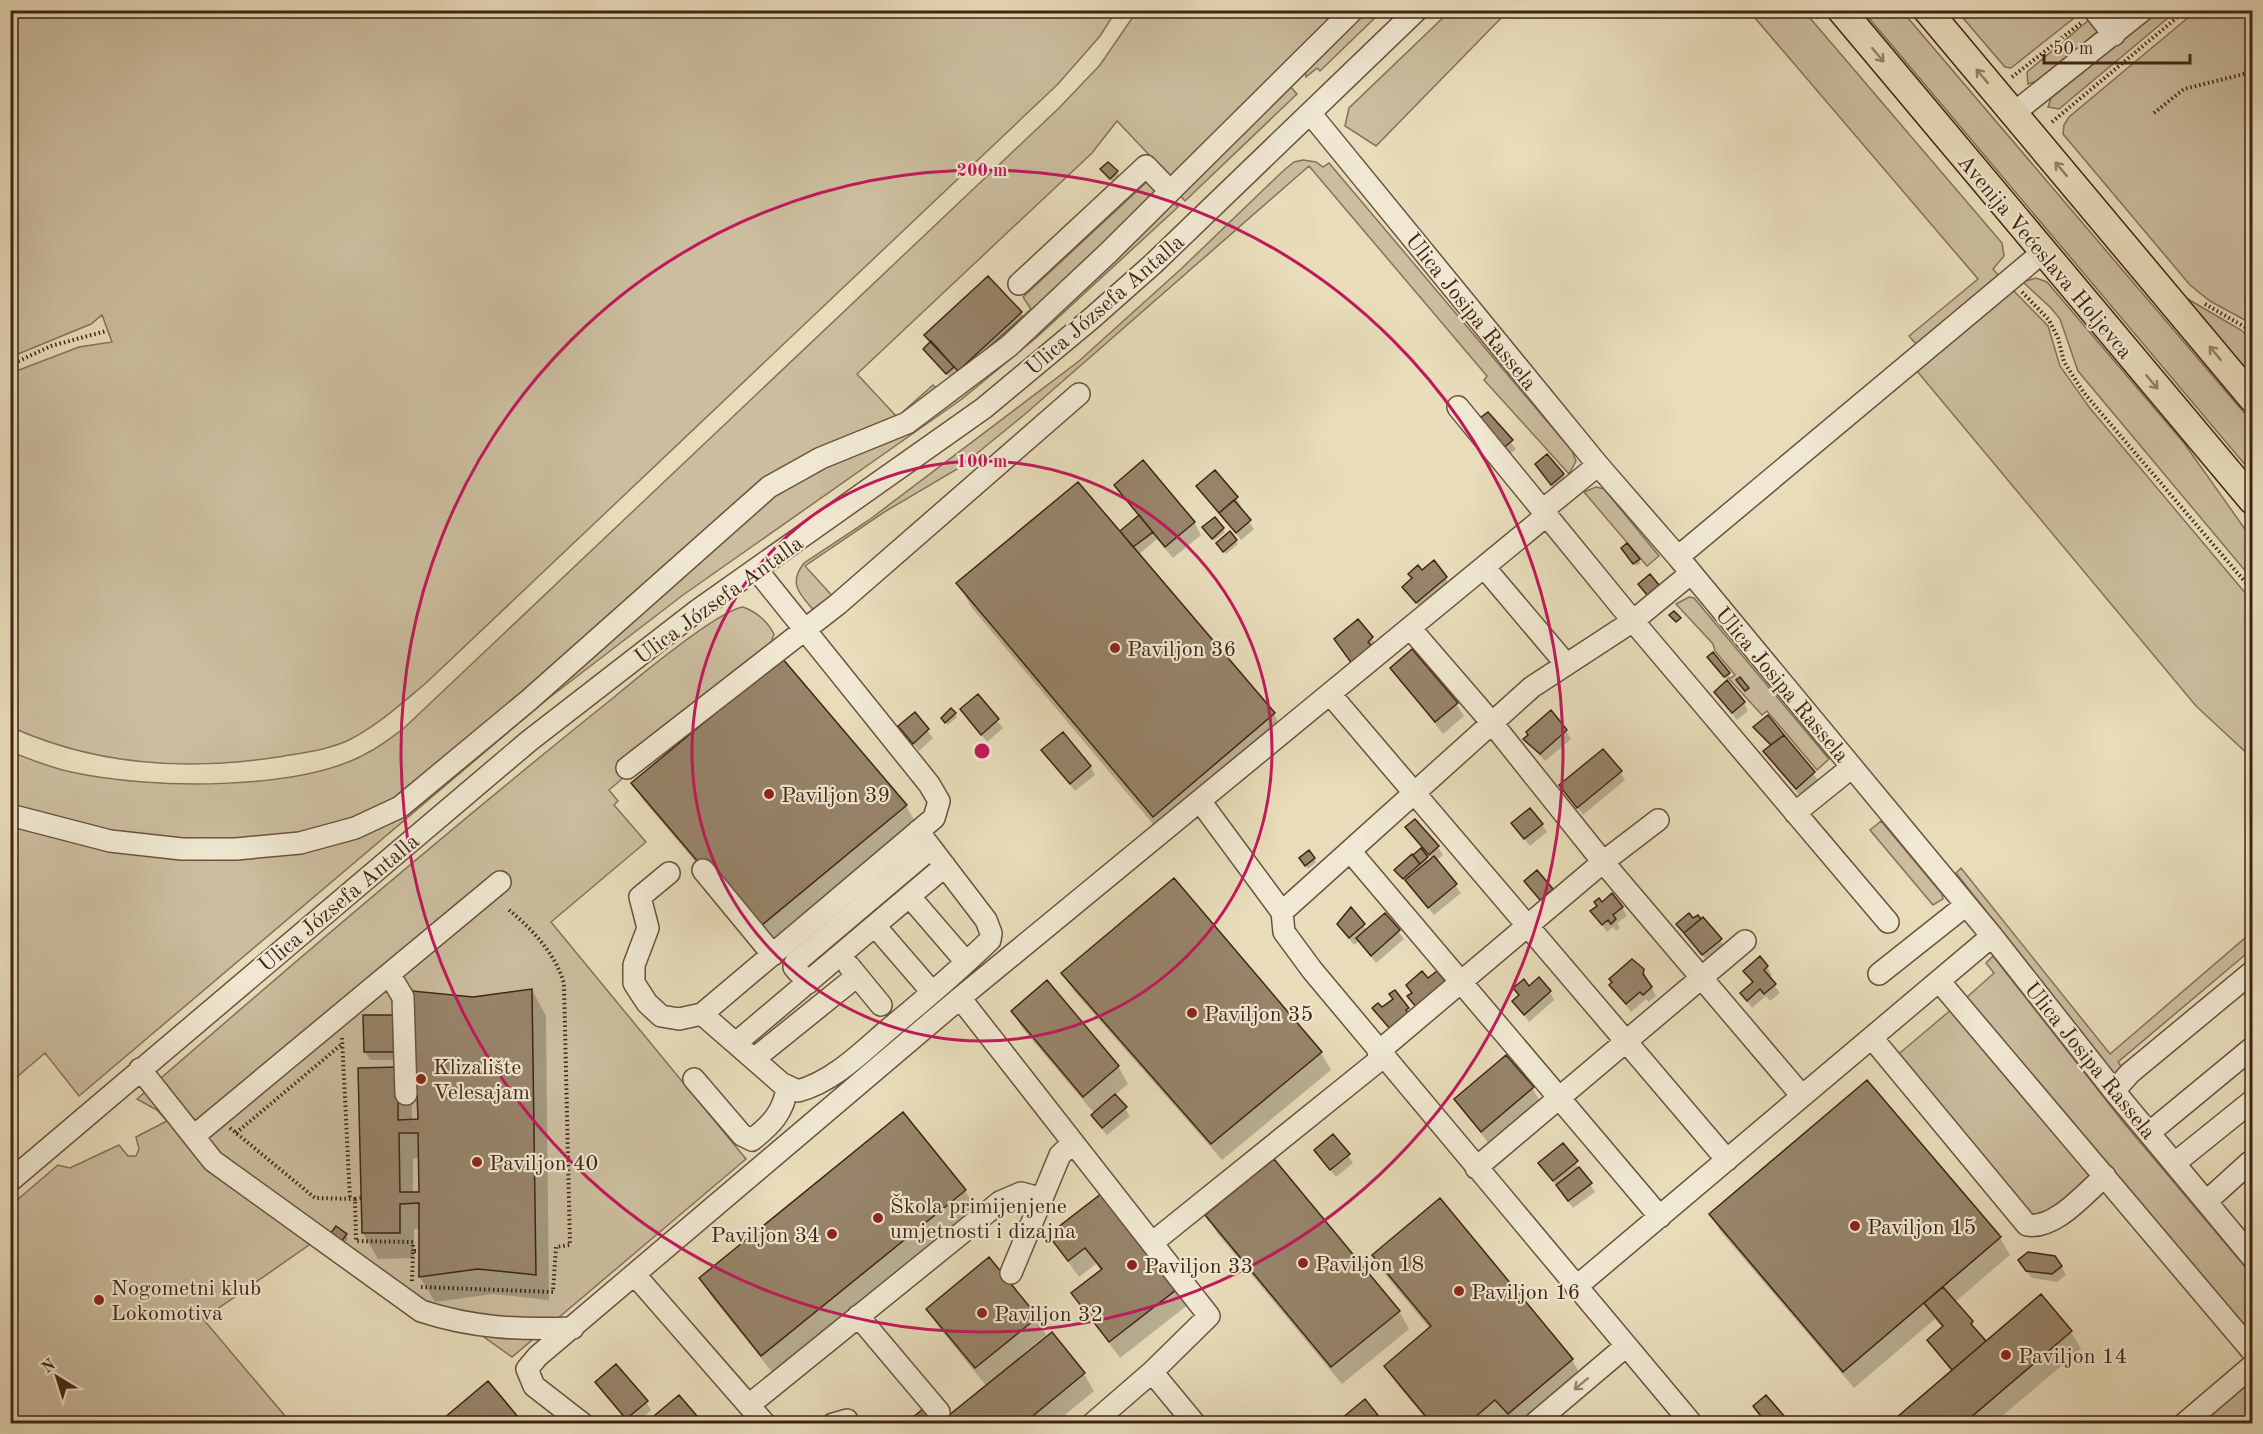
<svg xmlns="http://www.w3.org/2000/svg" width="2263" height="1434" font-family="'Old Standard TT',serif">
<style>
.green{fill:#cbbd9e;stroke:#867158;stroke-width:1.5}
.shadow{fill:#0003;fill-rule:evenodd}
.building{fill:#97846a;stroke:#402513;stroke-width:1.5;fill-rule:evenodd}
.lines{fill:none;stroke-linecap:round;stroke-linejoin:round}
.minor-casing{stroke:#6a533d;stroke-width:24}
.major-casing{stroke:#402513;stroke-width:30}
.path{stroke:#402513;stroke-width:4;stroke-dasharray:1.5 3;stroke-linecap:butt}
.minor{stroke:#f0e8d2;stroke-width:21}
.major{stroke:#e8dcba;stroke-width:27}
.oneway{stroke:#948066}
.oneway2{stroke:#988672}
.ring{fill:none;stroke:#c2185b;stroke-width:3}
.poi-dot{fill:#8f2418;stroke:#f0e8d2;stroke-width:2}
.labels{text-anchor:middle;stroke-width:4.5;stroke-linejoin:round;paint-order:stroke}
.street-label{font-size:22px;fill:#402513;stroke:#f0e8d2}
.poi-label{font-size:22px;fill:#402513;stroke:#f0e8d2;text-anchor:start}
.centre{fill:#c2185b;stroke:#f0e8d2;stroke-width:3}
.ring-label{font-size:18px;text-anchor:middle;font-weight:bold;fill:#c2185b;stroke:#f0e8d2;stroke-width:4.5;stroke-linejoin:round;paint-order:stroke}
</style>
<rect width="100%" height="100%" fill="#e8dcba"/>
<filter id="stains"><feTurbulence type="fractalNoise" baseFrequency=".00333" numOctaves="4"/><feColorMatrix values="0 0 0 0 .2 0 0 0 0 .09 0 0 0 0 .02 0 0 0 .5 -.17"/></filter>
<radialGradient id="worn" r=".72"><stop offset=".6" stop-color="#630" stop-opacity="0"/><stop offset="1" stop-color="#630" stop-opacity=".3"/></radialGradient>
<path class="green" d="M11 10H1116V11L1100 36 1058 84 426 683C402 703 377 726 349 740 328 750 301 753 278 757 188 771 95 765 11 727V373L79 347 112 342 102 315 91 324 11 357Z
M1451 10 1508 11 1376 146 1345 126 1349 108Z
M1137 11H1344L1171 178 1117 121 1092 153 857 374 897 417 933 385 941 393 916 412 810 460 483 733 369 817 278 839 202 843 132 838 11 809V752C30 759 51 768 71 772 147 789 301 792 369 752 381 746 392 737 403 729L1059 108 1100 65Z
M1365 11H1382L1320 71 1317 68 1306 77 1305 68Z
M1749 11H1804L2002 243 2004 256 1993 269 1999 276 1917 345 1909 336 1978 279Z
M1863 11H1902L2252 422V473Z
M1957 11 2083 10V11L2011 68 2005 67Z
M2155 11 2167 10 2168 18 2059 109 2048 107 2051 98Z
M2196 11H2252V324L2210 301 2190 285 2063 134 2064 125 2069 117Z
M2090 19 2100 30 2037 81 2028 84 2027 72Z
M1288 84 1297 94 1185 201 1178 193Z
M1303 160 1316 162 1323 167 1329 163 1572 451 1576 461 1569 474 1484 380 1487 376 1309 166 1024 415 959 468 886 511 805 566 835 599 816 613C801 595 787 585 804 563L869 520 1079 361 1181 269 1283 171 1294 162Z
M1151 178 1162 191 985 358 983 352 1031 309 1023 297Z
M1171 200 1178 207 1037 337 962 399 683 595 545 701 79 1096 45 1053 11 1082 10 820 201 858 366 828 768 493 907 427Z
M2036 278 2047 282 2184 443 2252 539V579L2078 371 2060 319 2051 308 2023 282Z
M2012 289 2048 326 2060 366 2089 407 2252 601V758L2196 706 1917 371Z
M2186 298 2241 330 2252 340V376Z
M1596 487 1604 489 1659 556 1647 566 1584 492Z
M1689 597 1694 598 1829 759 1817 770 1767 711 1762 715 1729 679 1735 675 1715 651 1713 644 1676 604Z
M743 607C757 612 767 621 774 634L772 640 777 647 609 790 618 801 614 805 646 842 551 922 746 1159 512 1357 481 1335 312 1243 203 1319 291 1423H11L10 1206 58 1165 70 1168 119 1145 128 1156H136L139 1149 136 1137 167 1121 157 1110 137 1099C293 963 452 827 613 698 637 678 718 611 743 607Z
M1881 821 1942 894 1943 899 1933 905 1870 830Z
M1961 868 2110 1054 2252 932V949L2118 1062 2126 1074 2117 1075 2111 1072 2080 1030 1956 873Z
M1993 956 2124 1123 2252 1275V1340L1966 998 1994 973 1986 963Z
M1952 1009 2094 1177 2035 1223 1895 1057Z
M2252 1379V1423H2202Z"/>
<path class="shadow" d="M2097 10H2128L2110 25Z
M1117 172 1119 176 1113 182 1104 173Z
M1021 313 1028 325 966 383 956 371 949 377 927 352 931 343 926 335Z
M1488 414 1516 449 1507 457Z
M1542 472 1563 474 1568 483 1556 492Z
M1115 485 1194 522 1201 535 1173 558 1157 539 1138 555 1274 714 1288 740 1168 842 972 608 958 583 1124 539 1139 517Z
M1198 486 1236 498 1241 506 1239 508 1254 529 1241 540Z
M1223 529 1225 532 1214 541 1206 531Z
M1236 541 1238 544 1226 554 1219 546Z
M1625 552 1639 560 1641 563 1636 566Z
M1422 572 1446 578 1450 586 1422 610 1404 587Z
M1358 621 1377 646 1360 675Z
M1711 661 1728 673 1730 677 1727 680Z
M1392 668 1456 704 1464 716 1443 734Z
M1716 692 1744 703 1748 711 1737 720Z
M978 696 1003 728 987 742 962 709Z
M915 714 933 738 919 751 900 727Z
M955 714 957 717 948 725 945 722Z
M1768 717 1819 781 1801 797 1770 760 1765 752 1771 747 1755 728Z
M1566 731 1571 739 1545 761 1525 739Z
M1043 751 1090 766 1095 775 1075 791Z
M1620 772 1625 780 1583 815 1561 786Z
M633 783 906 806 916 823 767 946 643 800Z
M1513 824H1542L1547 832 1530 846Z
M1407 828 1438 847 1443 855 1436 861 1461 893 1434 915 1396 870 1420 850 1429 862 1432 859Z
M1314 858 1316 862 1308 869 1303 862Z
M1174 881 1321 1053 1331 1070 1222 1160 1073 990 1063 973Z
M1602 904 1622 907 1627 916 1617 923 1620 928 1616 931 1613 927 1607 932 1592 911Z
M1351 909 1367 930 1385 915 1404 939 1376 963 1359 941 1354 945 1338 924Z
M1688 937 1720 940 1725 948 1708 962Z
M1767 967 1772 975 1769 978 1780 993 1770 1001 1766 996 1752 1008 1742 994 1753 984 1745 971Z
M1643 970 1656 996 1649 1002 1646 999 1631 1012 1611 986Z
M1529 988 1550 992 1554 1000 1529 1022 1514 1001 1519 997 1515 989Z
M532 990 546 1016 549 1300 493 1294 435 1302 420 1277 421 1229H414V1258L378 1259 363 1233 360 1069 412 1094V1121L420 1120 473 998ZM413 1158H420V1193H413Z
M1012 1011 1118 1066 1128 1084 1115 1095 1130 1116 1107 1135 1097 1123 1094 1113 1022 1028Z
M395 1016 400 1060H370L365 1052Z
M1867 1082 2000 1238 2010 1255 1955 1302 1979 1335 1986 1343 2071 1332 2081 1349 1993 1424H1891L1952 1372 1929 1341 1943 1328 1935 1319 1854 1388 1721 1232 1711 1215Z
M1532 1088 1540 1101 1489 1144 1456 1100Z
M1563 1145 1595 1192 1573 1208 1540 1164Z
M1315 1151 1348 1155 1353 1163 1336 1177Z
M965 1190 975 1208 772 1372 711 1296 701 1279Z
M1106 1192 1189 1304 1120 1358 1073 1294 1101 1271 1096 1264 1079 1277 1050 1236Z
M1440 1201 1572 1360 1582 1377 1527 1424H1512L1506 1416 1497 1424H1430L1396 1383 1386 1366 1430 1329 1383 1272 1374 1255Z
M1207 1216 1399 1311 1409 1329 1342 1384 1217 1233Z
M346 1235 348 1239 343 1245 334 1238Z
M2061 1266 2066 1275 2057 1282 2032 1278 2024 1269Z
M928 1309 1037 1318 1046 1335 1019 1357 1021 1359 1052 1335 1084 1374 1094 1391 1054 1424H941L987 1387 938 1326Z
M597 1382 646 1402 651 1410 635 1424H630Z
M696 1417 700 1424H653Z"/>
<path class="building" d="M1108 162 1118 171 1110 179 1100 169Z
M988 276 1022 312 958 371 924 335Z
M931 341 954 367 946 374 923 349Z
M1488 412 1513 440 1501 450 1476 421Z
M1547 454 1564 474 1551 485 1535 464Z
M1143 460 1195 522 1165 547 1114 485Z
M1215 470 1238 497 1219 513 1196 486Z
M1078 482 1275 713 1153 817 956 583Z
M1234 500 1251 520 1236 533 1219 513Z
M1139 515 1153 532 1133 547 1120 531Z
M1215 517 1224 528 1212 539 1202 527Z
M1230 531 1237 540 1223 552 1216 543Z
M1627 543 1640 559 1633 564 1621 548Z
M1434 560 1447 577 1416 603 1402 587 1412 578 1408 574 1418 565 1422 570Z
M1650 574 1659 585 1647 595 1638 584Z
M1674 611 1681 618 1676 622 1669 615Z
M1358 619 1373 637 1368 642 1375 650 1355 668 1334 639Z
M1412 649 1458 703 1435 722 1390 668Z
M1713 652 1730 673 1724 677 1707 657Z
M782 658 907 805 756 930 631 783Z
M1740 677 1749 688 1745 691 1736 680Z
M1727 680 1745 702 1732 713 1714 692Z
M978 694 999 719 981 735 960 709Z
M951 708 956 713 945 723 941 718Z
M1551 710 1567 730 1540 754 1523 739 1528 735 1526 732Z
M915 712 929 729 913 744 898 726Z
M1768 715 1784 735 1771 745 1753 727Z
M1063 732 1091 766 1070 784 1041 750Z
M1784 735 1815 772 1796 789 1763 751Z
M1603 749 1622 771 1577 808 1559 785Z
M1530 808 1543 824 1524 839 1511 823Z
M1415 819 1439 846 1429 855 1405 827Z
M1421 848 1428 857 1420 864 1413 855Z
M1309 850 1315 858 1305 866 1299 858Z
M1412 854 1420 864 1403 879 1394 870Z
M1434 856 1457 884 1428 908 1405 880Z
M1537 870 1553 889 1540 900 1524 881Z
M1174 878 1322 1052 1211 1144 1061 973Z
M1612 893 1623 907 1613 915 1616 919 1611 924 1608 920 1602 925 1590 911 1597 906 1594 902 1599 898 1602 902Z
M1351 907 1365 924 1349 938 1337 924Z
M1385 913 1400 930 1371 956 1356 938Z
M1689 913 1693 918 1698 915 1701 919 1684 933 1676 924Z
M1703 917 1722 939 1702 955 1684 933Z
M1760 956 1768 966 1764 970 1776 984 1764 994 1760 989 1747 1001 1740 993 1753 982 1743 971Z
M1632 959 1644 969 1643 974 1652 987 1643 995 1640 992 1626 1004 1609 985 1612 982 1609 979Z
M1422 971 1428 978 1437 971 1446 982 1416 1007 1407 996 1412 993 1406 985Z
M1539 977 1551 991 1524 1015 1512 1001 1519 995 1513 988 1524 979 1529 986Z
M1047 980 1119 1066 1083 1097 1011 1011Z
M532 989 536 1275 478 1269 419 1277V1203L400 1204V1233H362L358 1068 398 1067V1120L418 1119 413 991 473 997ZM399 1133H418L419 1192H400Z
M1395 990 1409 1008 1406 1010 1409 1015 1391 1030 1372 1008 1378 1003 1382 1007 1393 999 1389 994Z
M363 1015H395L396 1052H364Z
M1506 1055 1534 1087 1481 1132 1454 1099Z
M1867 1080 2001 1237 1843 1372 1709 1214Z
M1115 1094 1127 1107 1102 1128 1091 1115Z
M903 1112 966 1190 761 1356 699 1278Z
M1333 1134 1350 1154 1330 1170 1314 1150Z
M1563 1143 1578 1161 1553 1181 1538 1163Z
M1274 1159 1400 1311 1331 1367 1205 1215Z
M1579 1167 1592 1183 1568 1201 1556 1185Z
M1106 1190 1181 1286 1109 1342 1071 1293 1102 1269 1085 1248 1068 1261 1048 1235Z
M1440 1198 1573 1359 1508 1414 1495 1400 1467 1424H1432L1384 1366 1431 1326 1372 1255Z
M336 1226 347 1234 341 1242 330 1234Z
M2028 1252 2055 1256 2062 1266 2052 1274 2026 1271 2018 1260Z
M989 1257 1038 1317 975 1368 926 1309Z
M1943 1287 1973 1321 1971 1324 1986 1341 1952 1370 1927 1340 1943 1326 1924 1303Z
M2041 1294 2072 1331 1963 1424H1889Z
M1052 1332 1085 1373 1023 1424H938Z
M616 1364 648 1401 626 1419 595 1382Z
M488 1381 524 1424H437Z
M679 1395 697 1416 688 1424H652L649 1420Z
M1766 1395 1791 1424H1767L1753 1406Z
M1365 1399 1385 1424H1335Z
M924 1408 937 1424H905Z"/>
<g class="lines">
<defs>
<path id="minor" d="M2094 10 2114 35
M1310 113 1598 465 1678 557 1992 936 2114 1091 2252 1257
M2014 113 2143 10
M1019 284 1146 166 1170 191
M1458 407 1633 621 1888 922
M1543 510 1598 465
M1678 557 2043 252
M1484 567 1566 664
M1410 628 1492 723 1603 862 1802 1096
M1330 694 1727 1160
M627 768 838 604 1079 394
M1200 801 1282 912 1284 932 1312 970 1692 1424
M1795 813 1852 767
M10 815 110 841 182 849H236L300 843 355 828 400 807 529 700 769 487 821 458 907 423 1009 346 1108 253 1353 10
M1350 851 1660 1217
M703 870 773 955
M669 873 640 897 648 928 634 965V983L647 1003 661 1016 679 1019 702 1014 934 818 939 801 929 784 756 569
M910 897 966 962
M1282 912 1532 687 1633 621 1690 574
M875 926 932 992
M849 966 881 1005
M389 974 403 997 406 1094
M1879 974 1966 905
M1939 981 2252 1351
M808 983 794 967 795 963 931 848
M960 998 1547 515
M702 1014 781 1083 798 1091C834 1081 862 1052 889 1029 924 1000 958 971 990 940L991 933 986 920 918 831
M1872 1038 2027 1225C2055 1230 2086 1192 2105 1176
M736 1043 945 866
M1378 1052 1603 862 1658 820
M754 1059 857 976
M140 1069 213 1161 421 1311C473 1328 519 1330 573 1328
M694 1079 742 1135 752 1140C771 1125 784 1112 787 1087
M2114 1091 2130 1073 2252 972
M2149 1133 2252 1048
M194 1136 500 882
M2175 1163 2252 1101
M1476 1168 1745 941
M10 1181 529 741 698 610 984 408 1092 318 1153 264 1417 10
M2207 1201 2250 1162
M1152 1243 1383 1057
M1011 1273 1060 1155 1073 1143
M635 1275 765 1424
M1576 1287 1992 936
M858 1316 939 1412
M1152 1372 1195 1424
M749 1405 1000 1202 1021 1193 1040 1198
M583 1424 534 1386 527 1369 538 1356 960 998 1209 1316 1152 1372 1092 1424
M833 1424 847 1420
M1534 1424 1626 1346
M2184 1424 2252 1366"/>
<path id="major" d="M1841 10 2252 500
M1927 10 2252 398"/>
</defs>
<use href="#minor" class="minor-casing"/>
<use href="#major" class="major-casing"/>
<path class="path" d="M1811 10 1820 20
M2012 77 2081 23
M2154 113 2184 89 2252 72
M2052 122 2186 10
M2022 292 2049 320 2058 338 2064 362 2084 393 2252 590
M2205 304 2252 331
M10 365 51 346 106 331
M342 1038 350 1199
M230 1128 315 1198 355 1199
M236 1133 342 1044
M361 1198 355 1199 356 1241 413 1242V1251
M412 1281 413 1251H419
M421 1287 553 1292 556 1247 570 1245 564 984C556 954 532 929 508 909"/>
<use href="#minor" class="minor"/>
<use href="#major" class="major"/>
</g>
<defs><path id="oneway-shaft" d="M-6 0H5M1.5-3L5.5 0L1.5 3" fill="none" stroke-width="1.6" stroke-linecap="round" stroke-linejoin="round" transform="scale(1.5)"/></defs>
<g class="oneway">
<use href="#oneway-shaft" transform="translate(1878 55) rotate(50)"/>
<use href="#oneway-shaft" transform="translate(1982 76) rotate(-130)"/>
<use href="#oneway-shaft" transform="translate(2061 169) rotate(-130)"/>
<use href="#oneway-shaft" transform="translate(2215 353) rotate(-130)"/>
<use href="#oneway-shaft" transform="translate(2152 382) rotate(50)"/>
</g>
<use class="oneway2" href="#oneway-shaft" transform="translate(1581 1384) rotate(140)"/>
<g class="ring">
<circle cx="982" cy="751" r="290"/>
<circle cx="982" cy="751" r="581"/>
</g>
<g class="poi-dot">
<circle cx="1115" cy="648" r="6"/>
<circle cx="769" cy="794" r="6"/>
<circle cx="1192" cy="1013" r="6"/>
<circle cx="421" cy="1079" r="6"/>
<circle cx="477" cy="1162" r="6"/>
<circle cx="878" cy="1218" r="6"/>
<circle cx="1855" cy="1226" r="6"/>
<circle cx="832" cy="1234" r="6"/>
<circle cx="1303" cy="1263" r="6"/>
<circle cx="1132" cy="1265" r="6"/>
<circle cx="1459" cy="1291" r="6"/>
<circle cx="99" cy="1300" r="6"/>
<circle cx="982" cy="1313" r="6"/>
<circle cx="2006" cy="1355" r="6"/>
</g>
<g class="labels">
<g class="street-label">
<text transform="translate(2046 256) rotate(50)" y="8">Avenija Većeslava Holjevca</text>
<text transform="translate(1104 304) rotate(-41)" y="8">Ulica Józsefa Antalla</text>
<text transform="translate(1472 311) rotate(51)" y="8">Ulica Josipa Rassela</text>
<text transform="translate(718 599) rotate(-36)" y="8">Ulica Józsefa Antalla</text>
<text transform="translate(1783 684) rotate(50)" y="8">Ulica Josipa Rassela</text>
<text transform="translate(338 902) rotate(-40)" y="8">Ulica Józsefa Antalla</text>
<text transform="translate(2091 1060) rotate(51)" y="8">Ulica Josipa Rassela</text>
</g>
<g class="poi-label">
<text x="1127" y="656">Paviljon 36</text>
<text x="781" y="802">Paviljon 39</text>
<text x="1204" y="1021">Paviljon 35</text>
<text x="433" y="1074">Klizalište<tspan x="433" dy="25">Velesajam</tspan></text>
<text x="489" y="1170">Paviljon 40</text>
<text x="890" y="1213">Škola primijenjene<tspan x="890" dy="25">umjetnosti i dizajna</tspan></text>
<text x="1867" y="1234">Paviljon 15</text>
<text x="820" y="1242" text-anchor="end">Paviljon 34</text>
<text x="1315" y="1271">Paviljon 18</text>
<text x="1144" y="1273">Paviljon 33</text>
<text x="111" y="1295">Nogometni klub<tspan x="111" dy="25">Lokomotiva</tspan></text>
<text x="1471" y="1299">Paviljon 16</text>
<text x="994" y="1321">Paviljon 32</text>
<text x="2018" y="1363">Paviljon 14</text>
</g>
</g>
<circle cx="982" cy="751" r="9" class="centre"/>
<g class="ring-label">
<text x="982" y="176">200 m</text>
<text x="982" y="467">100 m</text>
</g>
<rect width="2263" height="1434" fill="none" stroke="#e8dcba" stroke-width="36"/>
<rect x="12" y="12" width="2239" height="1410" fill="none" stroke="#402513" stroke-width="3"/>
<rect x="18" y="18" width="2227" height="1398" fill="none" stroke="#402513" stroke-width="1.5"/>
<g transform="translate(57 1377) rotate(322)" stroke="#f0e8d2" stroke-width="4.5" paint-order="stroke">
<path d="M0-4.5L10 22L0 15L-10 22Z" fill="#402513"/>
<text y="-9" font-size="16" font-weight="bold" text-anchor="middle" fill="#402513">N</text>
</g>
<path d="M2044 54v9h146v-9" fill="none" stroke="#402513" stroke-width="3"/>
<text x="2053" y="54" font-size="18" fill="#402513" stroke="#f0e8d2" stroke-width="4.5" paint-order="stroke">50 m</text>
<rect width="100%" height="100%" filter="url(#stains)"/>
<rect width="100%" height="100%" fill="url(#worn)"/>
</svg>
